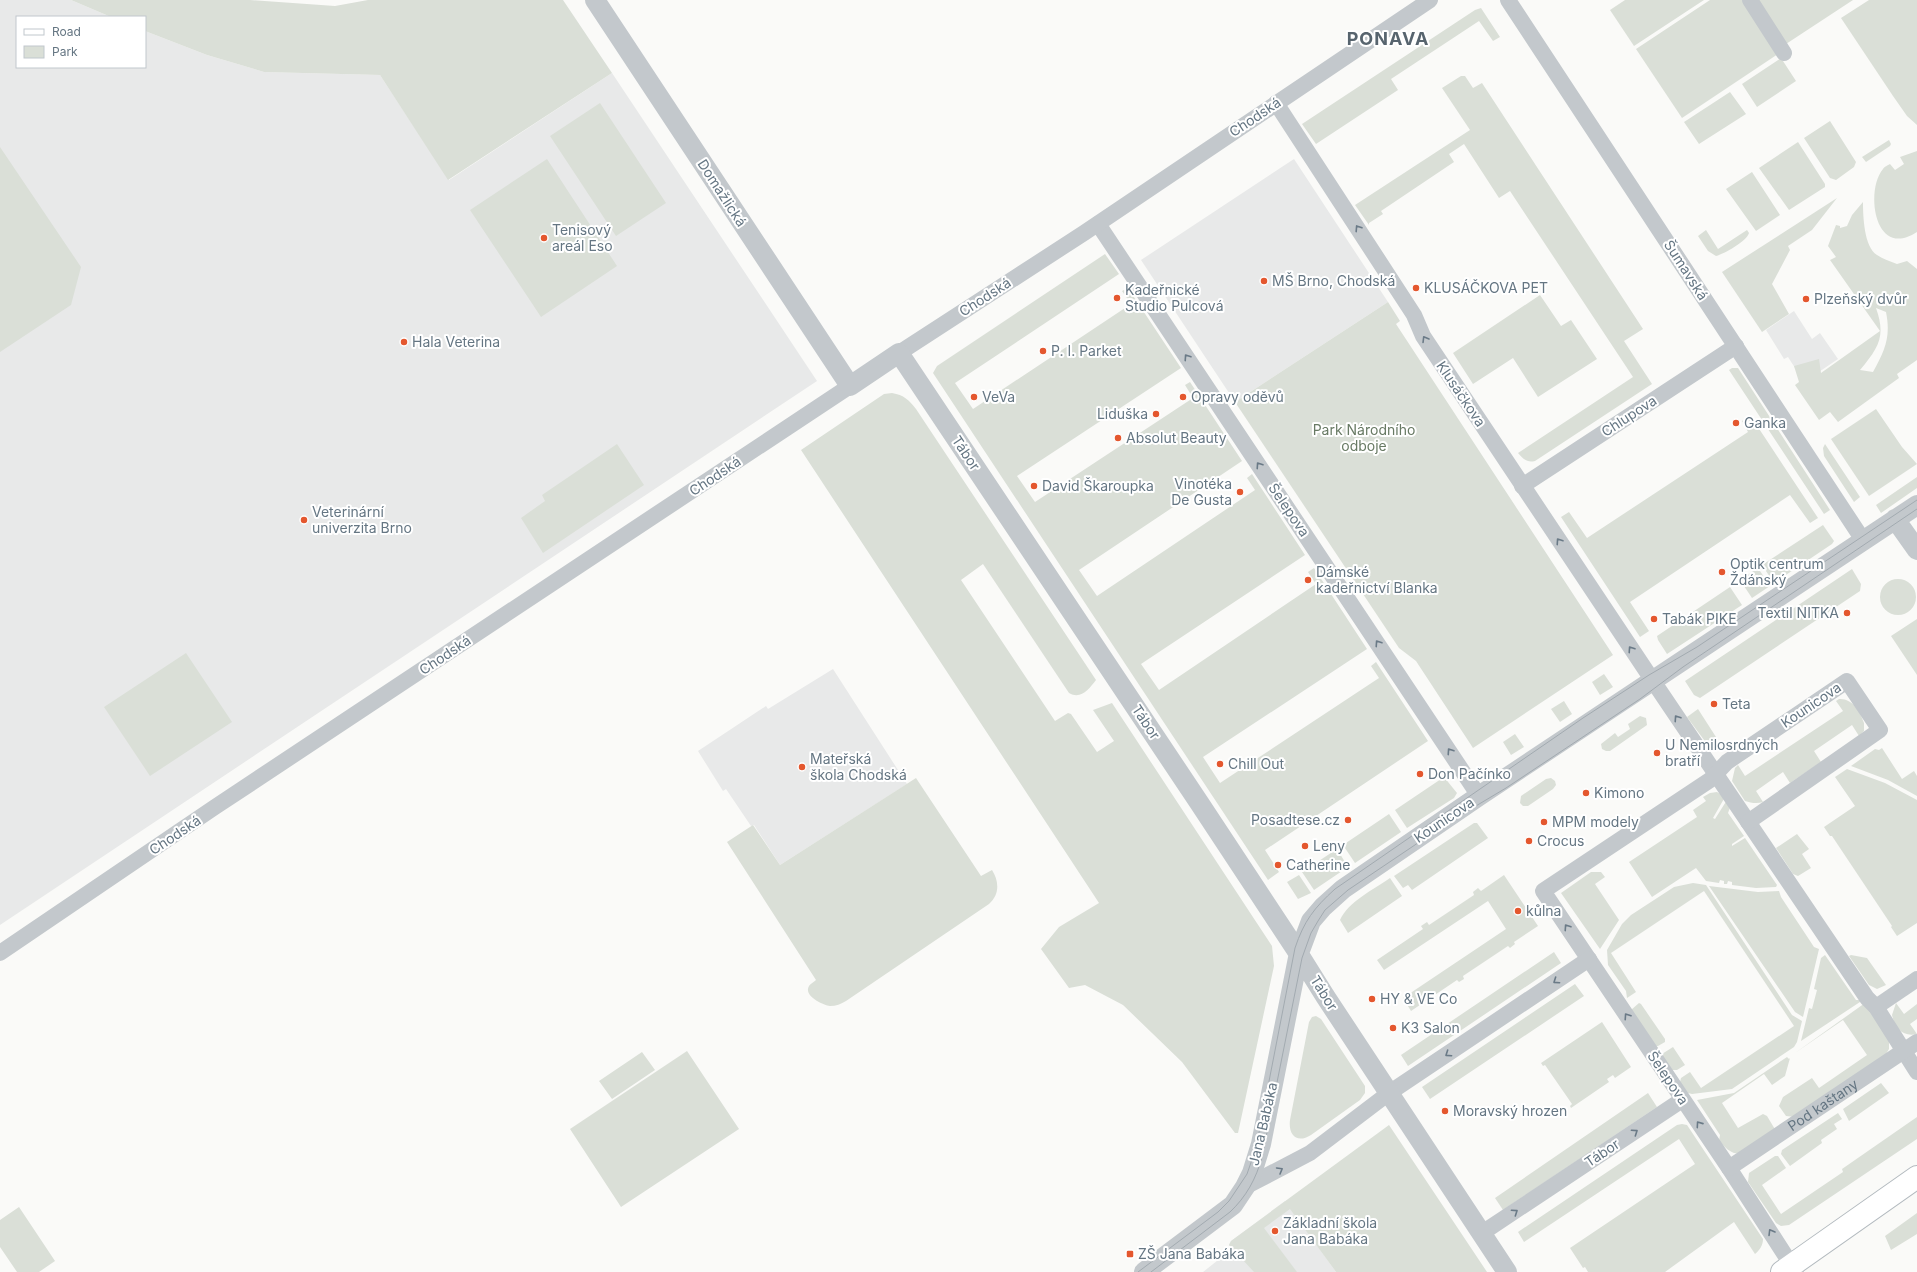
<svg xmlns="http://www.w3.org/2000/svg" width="1917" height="1272" font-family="Inter,sans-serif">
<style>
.built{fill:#e8e9e9}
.green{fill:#dadfd7;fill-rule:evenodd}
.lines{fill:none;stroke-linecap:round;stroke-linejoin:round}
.secondary-casing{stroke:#b3babf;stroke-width:24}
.minor{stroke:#c3c8cc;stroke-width:16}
.tertiary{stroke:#c3c8cc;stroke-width:20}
.secondary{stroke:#fff;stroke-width:22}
.tram{stroke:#a2aab0;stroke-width:1}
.oneway{stroke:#6a7a87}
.poi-dot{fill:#e4572e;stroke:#fff;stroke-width:1.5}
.labels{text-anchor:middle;stroke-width:4;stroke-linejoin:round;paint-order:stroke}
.street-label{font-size:14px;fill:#657683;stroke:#fff}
.poi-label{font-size:14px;fill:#657683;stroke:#fff;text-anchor:start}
.park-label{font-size:14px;fill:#687a64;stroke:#fff}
.district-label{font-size:18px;font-weight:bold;letter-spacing:1px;fill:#57646e;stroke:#fff}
</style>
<rect width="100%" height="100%" fill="#fafaf8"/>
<path class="built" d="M0 0H71L111 17H17V67H145V31L207 55 264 72 380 75 449 180 612 73 817 381 0 925Z
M1294 159 1388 302 1235 402 1141 260Z
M1794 311 1812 339 1820 333 1838 359 1804 382 1788 357 1784 359 1766 330Z
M833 669 907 784 780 865 754 825 751 826 726 789 723 791 698 751 766 706 768 709Z
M1285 1201 1336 1272H1203L1232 1249 1229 1245 1231 1241Z"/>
<path class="green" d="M71 0H250L335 6 368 0H563L612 73 448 180 380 75 264 72 207 55 145 31V17H111Z
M1625 0H1704L1634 46 1610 10Z
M1710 0H1742L1778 54 1682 118 1636 49Z
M1757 0H1853L1786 44Z
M1869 0H1917V125L1907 116 1893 96 1841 18Z
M1481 8 1500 37 1493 41 1479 21 1391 79 1398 90 1316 144 1302 124 1475 10Z
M1781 58 1796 81 1757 107 1742 84Z
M1461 76H1465L1473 88 1482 83 1643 329 1624 341 1652 384 1535 461C1527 463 1523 459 1518 453L1633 377 1510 191 1499 198 1464 144 1449 154 1454 162 1381 211 1383 214 1369 223V225L1355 205 1470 130 1442 88Z
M1730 92 1746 114 1699 144 1684 122Z
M600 103 666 203 616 236 550 136Z
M1830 121 1856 162 1854 167 1836 180 1830 178 1804 138Z
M1889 140 1891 144 1890 146 1866 162 1862 157Z
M1798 142 1825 184V187L1789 210 1759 168Z
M0 147 81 267 71 305 0 352Z
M1917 151V232C1874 260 1865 190 1883 169 1884 167 1888 165 1890 164L1895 170 1904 164 1900 157Z
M547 159 617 266 541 317 470 210Z
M1752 172 1780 215 1756 231 1726 189Z
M1837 198 1812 230 1788 246 1790 250 1772 284 1789 314 1762 332 1722 272Z
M1863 202C1863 216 1864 247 1877 255 1883 259 1890 261 1897 264L1907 261 1917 269V360L1897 374 1899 378 1838 422 1830 412 1819 420 1795 385 1799 382 1794 366 1819 359 1821 373 1880 331 1830 260 1836 257 1828 246 1836 225 1840 226V228L1847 226 1852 215ZM1876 308 1886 312C1891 337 1885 350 1873 372L1860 370C1879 347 1886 336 1876 308Z
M1706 230 1718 249 1747 230 1749 233C1747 241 1724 254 1716 256L1708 251 1698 236Z
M1105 254 1119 274 955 383 973 409 1131 304 1122 291 1128 288 1181 368 1017 476 1035 502 1193 398 1185 385 1190 382 1242 461 1079 570 1097 596 1255 490 1247 478 1252 474 1305 555 1141 664 1159 690 1316 584 1308 572 1314 568 1367 649 1203 757 1220 783 1379 678 1371 666 1376 662 1428 741 1265 850 1279 872 1268 880 933 373 937 366Z
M1540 295 1561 326 1571 320 1597 359 1538 397 1513 358 1473 384 1453 353Z
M1388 302 1400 321 1396 324 1613 655 1473 748 1416 661 1399 648 1235 402Z
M1732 368H1738L1830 510 1824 514 1729 370Z
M892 393C904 395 909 400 916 409L1096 680C1089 689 1081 700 1069 693L983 564 961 580 1055 721 1068 713 1071 714 1097 752 1114 741 1093 710 1112 703 1272 946 1274 966 1238 1133H1235L1182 1062 1123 1005 1085 985 1069 988 1041 949 1059 927 1099 903 801 450 884 394Z
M1876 409 1902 447 1917 464 1869 496 1831 439Z
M1750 415 1818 518 1810 523 1790 495 1630 602 1649 631 1640 637 1561 517 1569 512 1587 538 1748 432 1742 421Z
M617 444 644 485 543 553 521 518 545 501 542 495Z
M1825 444 1860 497 1854 502 1824 456 1823 448Z
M1917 477V488L1881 513 1876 505Z
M1823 525 1834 541 1832 544 1774 583 1762 565Z
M1758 568 1770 586 1752 598 1740 580Z
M1852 569 1861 584 1860 591 1700 698 1694 695 1685 681Z
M1880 597a18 18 0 1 1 36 0a18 18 0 1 1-36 0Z
M1730 587 1742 605 1667 654 1658 640 1657 636Z
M1917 619V675L1891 636Z
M186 653 232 722 150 776 104 707Z
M1604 674 1613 687 1600 695 1592 682Z
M1839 699C1852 698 1860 711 1864 723V731L1859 736 1852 725 1814 751 1821 762 1790 783 1783 772 1756 791 1763 802C1757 804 1751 803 1745 801L1732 781 1735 768 1738 765 1745 776 1843 711 1836 701Z
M1564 701 1572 714 1560 722 1551 709Z
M1698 709 1716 737 1714 741 1707 744 1687 717Z
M1640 716 1646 718 1647 725 1610 751H1606L1602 749 1601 744 1615 733 1618 737 1630 729 1628 724Z
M1515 734 1524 747 1511 755 1503 742Z
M1882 748 1902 779 1914 771 1917 776V796L1888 780 1851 766 1875 749 1879 750Z
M1847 769 1885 783 1917 800V923L1897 936 1891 927 1892 926 1832 836H1830L1824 827 1855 806 1835 777Z
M1444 777 1457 793 1454 798 1407 828 1395 810Z
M916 778 981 876 992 870C999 881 1000 894 989 904L846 1001C841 1004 836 1006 830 1006 823 1005 803 996 809 986 810 984 814 982 816 980L727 842 753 825 780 865Z
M1551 778 1555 781 1556 785 1553 789 1528 806H1523L1520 803 1521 796 1546 779Z
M1717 792 1725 797 1713 818 1715 819 1727 800 1731 805 1728 813 1744 836 1732 844V846L1745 838 1777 885 1776 887 1756 888 1732 885V882L1728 881 1727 884H1724V881L1720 880 1719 883 1706 881 1696 868 1652 897 1629 862 1697 817 1693 810 1706 801 1703 797 1710 793Z
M1389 814 1401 832 1355 863 1343 845Z
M1474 823H1477L1488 838 1412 890 1408 885 1403 888 1394 876Z
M1797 834 1809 849 1802 854 1811 868 1798 876 1793 874 1776 848Z
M1337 849 1348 867 1314 890 1302 872Z
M1591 872H1601L1605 877 1595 884 1619 920 1600 949 1561 893Z
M1299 875 1311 893 1298 899 1287 882Z
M1504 875 1538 926 1514 942 1515 944 1510 948 1508 946 1463 976 1464 979 1459 982 1457 980 1411 1011 1403 998 1506 929 1488 901 1384 970 1377 960 1423 929 1421 926 1427 922 1429 925 1474 895 1473 892 1478 888 1481 891Z
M1390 878 1402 896 1348 933 1340 920C1349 901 1373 890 1390 878Z
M1693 883 1706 885 1792 1015 1802 1021 1797 1042 1794 1047 1732 1089 1692 1094 1688 1093 1680 1082 1681 1078 1690 1072 1701 1088 1794 1026 1704 891 1611 953 1636 992 1627 998 1626 991 1608 965 1607 950 1622 924 1631 915 1674 887Z
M1709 886 1758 892 1779 891 1781 897 1814 947 1819 949 1803 1017 1795 1012Z
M1554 952 1561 963 1408 1066 1401 1055Z
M1825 955 1856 1000H1863L1801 1041 1809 1008 1812 1009 1817 990 1814 989 1821 958Z
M1851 955 1867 958 1886 985 1877 989 1869 985 1849 956Z
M1575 984 1584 996 1430 1099 1422 1087Z
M1639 1003 1641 1004 1665 1039V1042L1658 1046H1656L1631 1010Z
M1865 1003 1889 1040V1049L1886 1054 1795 1117 1786 1116 1779 1106 1783 1097 1812 1078 1819 1088 1867 1055 1843 1020 1795 1053Z
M1896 1003 1904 1014 1917 1004V1019L1910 1024 1917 1034C1903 1037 1895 1029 1892 1015Z
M1312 1017 1316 1016 1321 1019 1365 1086V1093L1360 1100 1311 1135C1297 1144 1288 1135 1290 1120L1309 1022Z
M1602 1022 1631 1067 1615 1078 1613 1075 1607 1079 1609 1082 1571 1108 1570 1106 1572 1104 1545 1065 1543 1066 1541 1063Z
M1673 1047 1685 1065 1677 1070H1672L1662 1056V1054Z
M687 1051 739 1129 621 1207 570 1129Z
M642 1052 655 1070 612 1099 599 1081Z
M1787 1057 1789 1059 1790 1058 1785 1076 1772 1085 1764 1074 1722 1103 1738 1128 1763 1114 1767 1116 1776 1131C1767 1136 1743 1155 1734 1153 1728 1151 1723 1145 1719 1141L1720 1135 1697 1100 1734 1093Z
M1881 1083 1889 1093 1849 1121 1843 1109Z
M1648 1093 1657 1107 1503 1210 1495 1198Z
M1838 1113 1842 1119 1834 1124 1837 1129 1821 1140 1822 1143 1790 1166 1781 1154 1782 1150Z
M1917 1117V1139L1789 1225 1781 1226 1776 1223 1748 1182 1749 1173 1775 1156H1778L1786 1168 1762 1185 1781 1214 1843 1172 1842 1169Z
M1682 1124 1687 1125 1763 1239C1763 1245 1760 1250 1755 1254L1734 1222 1665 1272H1588L1585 1267 1583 1268 1570 1248 1695 1164 1679 1139 1524 1242 1518 1232 1677 1125Z
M1389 1125 1487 1272H1336L1290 1209 1264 1228 1297 1272H1254L1229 1245 1231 1241Z
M19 1207 55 1261 39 1272H17L0 1247V1220Z
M1917 1213V1234L1891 1250 1885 1236Z"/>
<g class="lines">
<defs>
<path id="secondary" d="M1782 1272 1917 1177"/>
</defs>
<use href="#secondary" class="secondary-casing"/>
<g class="minor">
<path d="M1508 0 1863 540"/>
<path d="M1750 0 1784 53"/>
<path d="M1276 103 1414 315 1423 336 1657 687 1867 998 1876 1007 1917 1072"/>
<path d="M1098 224 1479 796"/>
<path d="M899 353 1084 233 1430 0"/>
<path d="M1522 486 1736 346"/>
<path d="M1748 822 1880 730 1847 681 1727 762 1710 780 1543 891 1729 1168 1796 1272"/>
<path d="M0 953 215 807 850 386"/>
<path d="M1876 1007 1917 979"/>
<path id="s1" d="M1729 1168 1917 1042"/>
<path d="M1245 1187 1310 1153 1389 1093 1589 959"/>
<path d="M1482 1233 1682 1100"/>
</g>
<path class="tertiary" d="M595 0 850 386 899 353 1200 804 1295 948 1325 996 1507 1272
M1895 519 1917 550
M1144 1272 1233 1205 1245 1187 1252 1173 1261 1144 1299 953 1311 921 1323 907 1343 889 1479 796 1917 505"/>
<use href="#secondary" class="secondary"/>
<path class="tram" d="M1138 1272 1218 1212 1229 1201 1247 1174 1256 1148 1295 948C1304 921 1314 908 1335 889L1583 718 1649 675 1697 647 1917 500
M1151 1272 1230 1212C1246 1197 1256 1179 1262 1157L1302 958 1311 933 1318 921 1325 910 1348 890 1449 822 1506 788 1640 699 1683 667 1917 509"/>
</g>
<defs><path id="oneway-chevron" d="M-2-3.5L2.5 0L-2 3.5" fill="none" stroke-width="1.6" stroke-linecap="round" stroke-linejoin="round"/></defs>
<g class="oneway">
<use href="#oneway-chevron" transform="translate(1358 228) rotate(-123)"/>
<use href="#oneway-chevron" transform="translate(1425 339) rotate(-121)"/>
<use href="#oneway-chevron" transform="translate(1187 357) rotate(-124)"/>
<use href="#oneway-chevron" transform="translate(1259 465) rotate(-124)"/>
<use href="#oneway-chevron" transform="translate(1559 541) rotate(-124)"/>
<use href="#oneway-chevron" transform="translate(1378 643) rotate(-124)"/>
<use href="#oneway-chevron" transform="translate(1631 649) rotate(-124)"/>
<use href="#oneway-chevron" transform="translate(1677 718) rotate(-124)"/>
<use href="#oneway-chevron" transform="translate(1450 751) rotate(-124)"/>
<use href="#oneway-chevron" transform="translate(1567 927) rotate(-124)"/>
<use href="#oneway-chevron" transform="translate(1556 981) rotate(146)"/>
<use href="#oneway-chevron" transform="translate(1627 1016) rotate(-124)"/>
<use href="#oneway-chevron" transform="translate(1448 1054) rotate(146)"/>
<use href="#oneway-chevron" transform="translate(1699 1124) rotate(-125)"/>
<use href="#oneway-chevron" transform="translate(1635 1132) rotate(-34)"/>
<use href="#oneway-chevron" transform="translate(1280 1170) rotate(-30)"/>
<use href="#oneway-chevron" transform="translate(1515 1212) rotate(-34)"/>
<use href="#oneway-chevron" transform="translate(1771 1232) rotate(-121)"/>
</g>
<g class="poi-dot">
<circle cx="544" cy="238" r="4"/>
<circle cx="1264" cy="281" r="4"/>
<circle cx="1416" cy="288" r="4"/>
<circle cx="1117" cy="298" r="4"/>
<circle cx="1806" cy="299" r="4"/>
<circle cx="404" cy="342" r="4"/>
<circle cx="1043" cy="351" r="4"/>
<circle cx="974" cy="397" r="4"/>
<circle cx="1183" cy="397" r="4"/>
<circle cx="1156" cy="414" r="4"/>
<circle cx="1736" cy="423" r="4"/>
<circle cx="1118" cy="438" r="4"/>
<circle cx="1034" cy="486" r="4"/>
<circle cx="1240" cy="492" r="4"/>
<circle cx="304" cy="520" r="4"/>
<circle cx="1722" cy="572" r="4"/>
<circle cx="1308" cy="580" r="4"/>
<circle cx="1847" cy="613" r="4"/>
<circle cx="1654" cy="619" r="4"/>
<circle cx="1714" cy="704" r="4"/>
<circle cx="1657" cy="753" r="4"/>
<circle cx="1220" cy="764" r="4"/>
<circle cx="802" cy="767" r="4"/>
<circle cx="1420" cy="774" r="4"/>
<circle cx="1586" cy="793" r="4"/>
<circle cx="1348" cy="820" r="4"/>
<circle cx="1544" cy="822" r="4"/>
<circle cx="1529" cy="841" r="4"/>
<circle cx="1305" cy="846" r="4"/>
<circle cx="1278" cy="865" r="4"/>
<circle cx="1518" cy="911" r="4"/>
<circle cx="1372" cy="999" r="4"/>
<circle cx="1393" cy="1028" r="4"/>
<circle cx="1445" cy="1111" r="4"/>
<circle cx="1275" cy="1231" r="4"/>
<rect x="1126" y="1250" width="8" height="8" rx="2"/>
</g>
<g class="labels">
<g class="street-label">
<text transform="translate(1255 117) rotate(-34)" y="5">Chodská</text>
<text transform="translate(722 193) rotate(57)" y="5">Domažlická</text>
<text transform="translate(1686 270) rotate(57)" y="5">Šumavská</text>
<text transform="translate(985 297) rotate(-33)" y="5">Chodská</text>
<text transform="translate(1461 394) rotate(56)" y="5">Klusáčkova</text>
<text transform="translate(1629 416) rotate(-33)" y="5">Chlupova</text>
<text transform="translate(966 453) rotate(56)" y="5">Tábor</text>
<text transform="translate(715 476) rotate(-34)" y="5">Chodská</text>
<text transform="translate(1289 510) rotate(56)" y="5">Šelepova</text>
<text transform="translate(445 655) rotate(-34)" y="5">Chodská</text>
<text transform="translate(1811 705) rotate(-34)" y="5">Kounicova</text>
<text transform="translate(1146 722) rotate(56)" y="5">Tábor</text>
<text transform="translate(1444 820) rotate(-34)" y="5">Kounicova</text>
<text transform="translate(175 835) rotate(-34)" y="5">Chodská</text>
<text transform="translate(1324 993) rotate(58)" y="5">Tábor</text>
<text transform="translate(1668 1078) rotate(56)" y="5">Šelepova</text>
<text dy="5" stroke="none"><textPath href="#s1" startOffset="113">Pod kaštany</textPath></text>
<text transform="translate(1263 1124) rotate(-77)" y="5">Jana Babáka</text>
<text transform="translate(1602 1153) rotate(-34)" y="5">Tábor</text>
</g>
<g class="poi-label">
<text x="552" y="235">Tenisový<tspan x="552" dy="16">areál Eso</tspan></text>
<text x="1272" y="286">MŠ Brno, Chodská</text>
<text x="1424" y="293">KLUSÁČKOVA PET</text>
<text x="1125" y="295">Kadeřnické<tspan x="1125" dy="16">Studio Pulcová</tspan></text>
<text x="1814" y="304">Plzeňský dvůr</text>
<text x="412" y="347">Hala Veterina</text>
<text x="1051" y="356">P. I. Parket</text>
<text x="982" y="402">VeVa</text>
<text x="1191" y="402">Opravy oděvů</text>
<text x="1148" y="419" text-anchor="end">Liduška</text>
<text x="1744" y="428">Ganka</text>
<text x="1126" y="443">Absolut Beauty</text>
<text x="1232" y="489" text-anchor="end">Vinotéka<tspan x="1232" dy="16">De Gusta</tspan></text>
<text x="1042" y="491">David Škaroupka</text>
<text x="312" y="517">Veterinární<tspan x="312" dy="16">univerzita Brno</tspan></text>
<text x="1730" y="569">Optik centrum<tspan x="1730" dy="16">Ždánský</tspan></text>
<text x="1316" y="577">Dámské<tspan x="1316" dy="16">kadeřnictví Blanka</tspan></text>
<text x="1839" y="618" text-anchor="end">Textil NITKA</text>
<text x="1662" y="624">Tabák PIKE</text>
<text x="1722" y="709">Teta</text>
<text x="1665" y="750">U Nemilosrdných<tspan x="1665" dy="16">bratří</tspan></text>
<text x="810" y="764">Mateřská<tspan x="810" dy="16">škola Chodská</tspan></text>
<text x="1228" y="769">Chill Out</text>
<text x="1428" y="779">Don Pačínko</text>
<text x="1594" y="798">Kimono</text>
<text x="1340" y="825" text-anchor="end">Posadtese.cz</text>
<text x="1552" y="827">MPM modely</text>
<text x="1537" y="846">Crocus</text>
<text x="1313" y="851">Leny</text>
<text x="1286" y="870">Catherine</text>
<text x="1526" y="916">kůlna</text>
<text x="1380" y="1004">HY &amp; VE Co</text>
<text x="1401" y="1033">K3 Salon</text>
<text x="1453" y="1116">Moravský hrozen</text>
<text x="1283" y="1228">Základní škola<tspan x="1283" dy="16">Jana Babáka</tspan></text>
<text x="1138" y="1259">ZŠ Jana Babáka</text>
</g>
<g class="park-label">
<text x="1364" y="435">Park Národního<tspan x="1364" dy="16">odboje</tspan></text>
</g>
<g class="district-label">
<text x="1388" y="45">PONAVA</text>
</g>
</g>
<rect x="16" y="16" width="130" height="52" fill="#ffffff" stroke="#c1c8cd"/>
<rect x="24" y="29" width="20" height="6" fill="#ffffff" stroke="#c1c8cd"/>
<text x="52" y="36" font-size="12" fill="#657683">Road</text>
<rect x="24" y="46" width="20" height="12" fill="#dadfd7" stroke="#c1c8cd"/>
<text x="52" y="56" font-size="12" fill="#657683">Park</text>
</svg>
